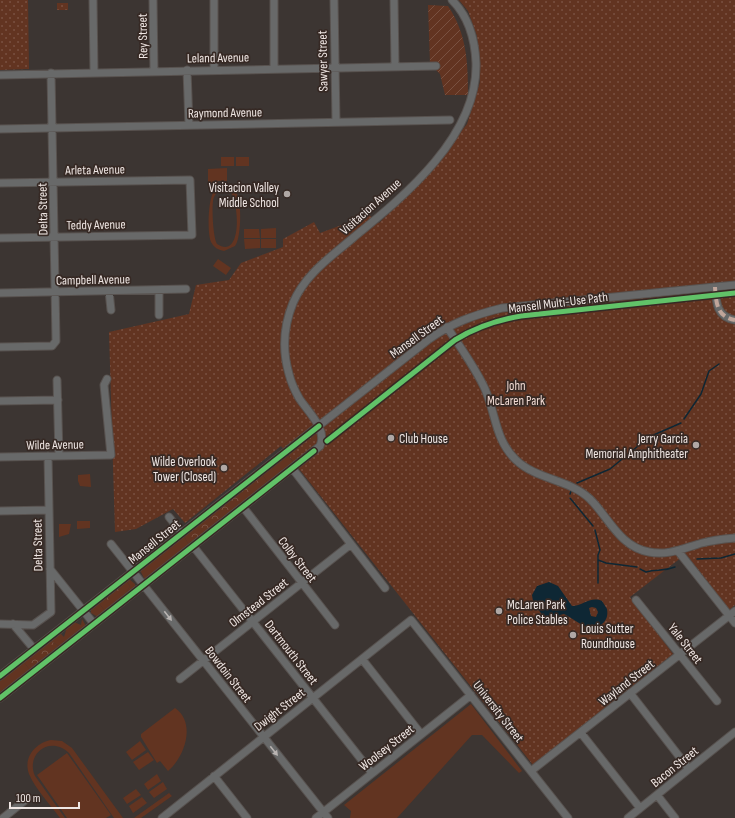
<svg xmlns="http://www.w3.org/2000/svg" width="735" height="818" font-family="'Sofia Sans Condensed',sans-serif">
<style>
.grass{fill:#623421;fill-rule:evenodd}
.forest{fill:url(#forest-crowns)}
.park{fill:url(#park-dots)}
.garden{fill:url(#garden-furrows)}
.water{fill:#0e2734;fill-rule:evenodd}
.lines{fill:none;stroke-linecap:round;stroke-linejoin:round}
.stream{stroke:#0e2734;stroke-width:1.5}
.minor-casing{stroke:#58524f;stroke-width:9}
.minor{stroke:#686969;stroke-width:7}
.quiet{stroke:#c0a59a;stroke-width:4;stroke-dasharray:8 4;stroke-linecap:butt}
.cycleway-casing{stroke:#362924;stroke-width:8}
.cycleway{stroke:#61c268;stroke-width:5}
.oneway{fill:#b9b4b2}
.poi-dot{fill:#b0a8a5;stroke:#362924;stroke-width:1.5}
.labels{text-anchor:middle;stroke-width:3.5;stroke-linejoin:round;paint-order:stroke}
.street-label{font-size:13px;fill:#efe6e3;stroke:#362924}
.poi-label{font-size:13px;fill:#efe6e3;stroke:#362924;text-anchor:end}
.park-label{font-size:13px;fill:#f2dbd3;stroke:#362924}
</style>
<defs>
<pattern id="forest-crowns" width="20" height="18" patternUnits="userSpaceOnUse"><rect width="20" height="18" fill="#623421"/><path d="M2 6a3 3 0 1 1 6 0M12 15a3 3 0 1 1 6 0" fill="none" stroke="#795141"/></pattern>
<pattern id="park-dots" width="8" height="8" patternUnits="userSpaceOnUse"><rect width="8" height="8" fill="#623421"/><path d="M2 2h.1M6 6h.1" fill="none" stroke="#795141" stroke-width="1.8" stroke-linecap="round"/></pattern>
<pattern id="garden-furrows" width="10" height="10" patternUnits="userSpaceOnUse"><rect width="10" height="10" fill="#623421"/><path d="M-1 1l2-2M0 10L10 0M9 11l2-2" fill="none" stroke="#795141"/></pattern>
</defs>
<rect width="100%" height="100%" fill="#3c3532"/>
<path class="grass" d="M221 157H234V166H221Z
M236 157H249V166H236Z
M227 168V181H218V186L208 187V169Z
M224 187C229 187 234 189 237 194 242 203 241 239 235 246L224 251C219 250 214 248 211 242 207 233 208 199 214 191ZM222 191 230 192C239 200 243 261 217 244 213 238 211 204 214 197 216 193 218 192 222 191Z
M276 228V238H261V229Z
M244 229H259L260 238H244Z
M244 239H260V248L245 249Z
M261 239H276V248H261Z
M218 259 231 268 226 275 213 266Z
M287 454 294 463 268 483 262 474Z
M90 474 91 487 80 486 78 481V475Z
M77 521H90V528L77 529Z
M59 524H71L69 534 59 537Z
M184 536 189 545 147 578H144L140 570Z
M129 579 135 584V587L124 596 130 586 126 581Z
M99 603 105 611 98 617 91 613V609Z
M82 619 86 626 60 647 51 641 60 633 64 637 67 627 74 622 81 625Z
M24 662 30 670 0 694V681Z
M471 704 522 771 519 773 482 735H472L397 818H350L351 811 344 805Z
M175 708C197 723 184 758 168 771L160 761 157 763 141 737V734Z
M51 740 62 741 72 748 123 818H114L69 753C51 735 25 753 35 776L65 818H60C50 804 36 790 29 774 23 758 35 743 51 740Z
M140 741 146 750 132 760 126 752Z
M148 752 154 760 139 770 133 762Z
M67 753 111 815 106 818H67L37 775Z
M157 774 161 781 148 790 144 784Z
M163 782 167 789 154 798 149 792Z
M136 789 141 795 127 804 123 798Z
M169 793 172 796 141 818H134Z
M142 797 147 803 133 813 129 806Z"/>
<path class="forest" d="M262 474 268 483 189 545 184 536Z
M126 581 130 586 124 596 105 611 99 603Z
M51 641 60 647 30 670 24 662Z"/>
<path class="park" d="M0 0H28L29 69 0 70Z
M459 0H735V605L729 610 686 554 630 597 673 654 533 765 281 446 185 523 173 509 136 529 115 532 109 332 189 314 196 285 229 280 241 263 283 247V239L314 222 320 233 369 215 379 223 427 175 467 124 480 82 477 36 468 11Z
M57 3H68V10H57Z"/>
<path class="garden" d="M428 5 448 6C467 34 468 63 468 95H445L440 74 430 64Z"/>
<path class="water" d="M549 582 558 586 572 606C583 606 590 596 602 601L607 609C608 615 607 620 602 624 590 635 575 619 564 614L560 615 555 622 545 619 538 609 540 605 537 601H533L532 595 537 586ZM550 600 555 603 554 609 547 608 548 602ZM592 607 596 608 598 612 596 617 591 616 589 608Z"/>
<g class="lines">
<path class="stream" d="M684 419 701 394 709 371 719 364
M577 483 610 469 649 437 681 423
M570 494 571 491
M570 498 593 526
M595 530 600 550 598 555V583
M697 559 721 558 735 554
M598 560 606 563 637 567
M640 569 646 572C658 569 662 572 675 567"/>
<defs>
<path id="minor" d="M93 0 94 72
M153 0 154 71
M214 0V69
M274 0V68
M334 0 336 122
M394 0 395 66
M187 70 189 125
M0 75 436 66
M0 129 450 120
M0 183 190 180 192 235 0 238
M715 287C716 303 717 317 735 320
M159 290V315
M109 291 111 310
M0 293 186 289
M447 327C460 347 475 367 485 389 496 414 495 440 516 460 537 480 569 479 590 499 609 518 620 547 649 552 668 556 684 548 702 543 713 540 724 539 735 538
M0 347 52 346 56 341 51 73
M57 380 59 456
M0 401 58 400
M0 457 111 455 104 385 107 379
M292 468 385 588
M243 507 335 625
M0 511 49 510
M169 517 182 533
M111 544 328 818
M193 546 372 773
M678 551 735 623
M50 569 94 624
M636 600 717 701
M0 624 33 625 51 612 48 456
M13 624 34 649
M362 659 421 734
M0 676 428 340C451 323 474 315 502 308L735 285
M180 679 351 544
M630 693 689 769
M0 698 320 446C328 429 307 411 299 398 295 391 291 382 289 374 282 350 284 325 293 303 305 274 332 256 354 237 406 195 478 135 476 63 475 39 469 17 452 0
M581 733 640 808
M531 771 735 611
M214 776 247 818
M657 795 675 818
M3 818 28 798
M162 818 411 620 568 818
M316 818 471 695
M628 818 735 732"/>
</defs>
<use href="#minor" class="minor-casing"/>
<use href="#minor" class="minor"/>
<path class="quiet" d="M715 287C716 303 717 317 735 320"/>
<defs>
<path id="cycleway" d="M327 441 455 340C476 327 497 320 521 316L735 293
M0 676 319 426
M0 698 314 451"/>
</defs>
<use href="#cycleway" class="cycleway-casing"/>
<use href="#cycleway" class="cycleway"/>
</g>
<defs><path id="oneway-solid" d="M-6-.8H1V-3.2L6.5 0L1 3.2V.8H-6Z"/></defs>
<g class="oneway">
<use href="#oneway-solid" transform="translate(168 616) rotate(52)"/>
<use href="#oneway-solid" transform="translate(274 751) rotate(52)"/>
</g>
<g class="poi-dot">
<circle cx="287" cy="194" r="4"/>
<circle cx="391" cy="438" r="4"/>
<circle cx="696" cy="445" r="4"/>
<circle cx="224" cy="468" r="4"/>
<circle cx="499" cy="611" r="4"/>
<circle cx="573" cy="635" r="4"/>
</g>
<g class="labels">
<g class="street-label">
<text transform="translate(142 36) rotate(-91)" y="5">Rey Street</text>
<text transform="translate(218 57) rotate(-1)" y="5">Leland Avenue</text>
<text transform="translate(322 61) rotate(-91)" y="5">Sawyer Street</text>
<text transform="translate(225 112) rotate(-1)" y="5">Raymond Avenue</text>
<text transform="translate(95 169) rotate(-1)" y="5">Arleta Avenue</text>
<text transform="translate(370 206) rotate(-42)" y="5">Visitacion Avenue</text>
<text transform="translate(42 209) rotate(-91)" y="5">Delta Street</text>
<text transform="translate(96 224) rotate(-1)" y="5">Teddy Avenue</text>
<text transform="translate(93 279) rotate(-1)" y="5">Campbell Avenue</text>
<text transform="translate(558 302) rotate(-7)" y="5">Mansell Multi-Use Path</text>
<text transform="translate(416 336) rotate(-36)" y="5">Mansell Street</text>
<text transform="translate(55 444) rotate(-1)" y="5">Wilde Avenue</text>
<text transform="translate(154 541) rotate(-39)" y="5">Mansell Street</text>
<text transform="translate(37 545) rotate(-91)" y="5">Delta Street</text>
<text transform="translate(298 559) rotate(52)" y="5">Colby Street</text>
<text transform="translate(258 602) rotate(-38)" y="5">Olmstead Street</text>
<text transform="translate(686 643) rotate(52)" y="5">Yale Street</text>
<text transform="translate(292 652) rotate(52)" y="5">Dartmouth Street</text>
<text transform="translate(229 674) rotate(52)" y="5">Bowdoin Street</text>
<text transform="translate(626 682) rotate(-38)" y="5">Wayland Street</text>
<text transform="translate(279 709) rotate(-38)" y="5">Dwight Street</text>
<text transform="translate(499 711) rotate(52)" y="5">University Street</text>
<text transform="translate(386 747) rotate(-38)" y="5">Woolsey Street</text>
<text transform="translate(674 766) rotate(-39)" y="5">Bacon Street</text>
</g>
<g class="poi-label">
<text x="279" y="192">Visitacion Valley<tspan x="279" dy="15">Middle School</tspan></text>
<text x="399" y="443" text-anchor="start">Club House</text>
<text x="688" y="443">Jerry Garcia<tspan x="688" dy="15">Memorial Amphitheater</tspan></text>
<text x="216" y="466">Wilde Overlook<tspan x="216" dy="15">Tower (Closed)</tspan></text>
<text x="507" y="609" text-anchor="start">McLaren Park<tspan x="507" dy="15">Police Stables</tspan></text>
<text x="581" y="633" text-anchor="start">Louis Sutter<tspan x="581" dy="15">Roundhouse</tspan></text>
</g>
<g class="park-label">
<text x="516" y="390">John<tspan x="516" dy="15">McLaren Park</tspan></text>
</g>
</g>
<path d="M10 802v6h69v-6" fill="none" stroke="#efe6e3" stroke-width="2"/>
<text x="16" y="802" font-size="12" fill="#efe6e3" stroke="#362924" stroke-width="3" paint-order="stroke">100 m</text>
</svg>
